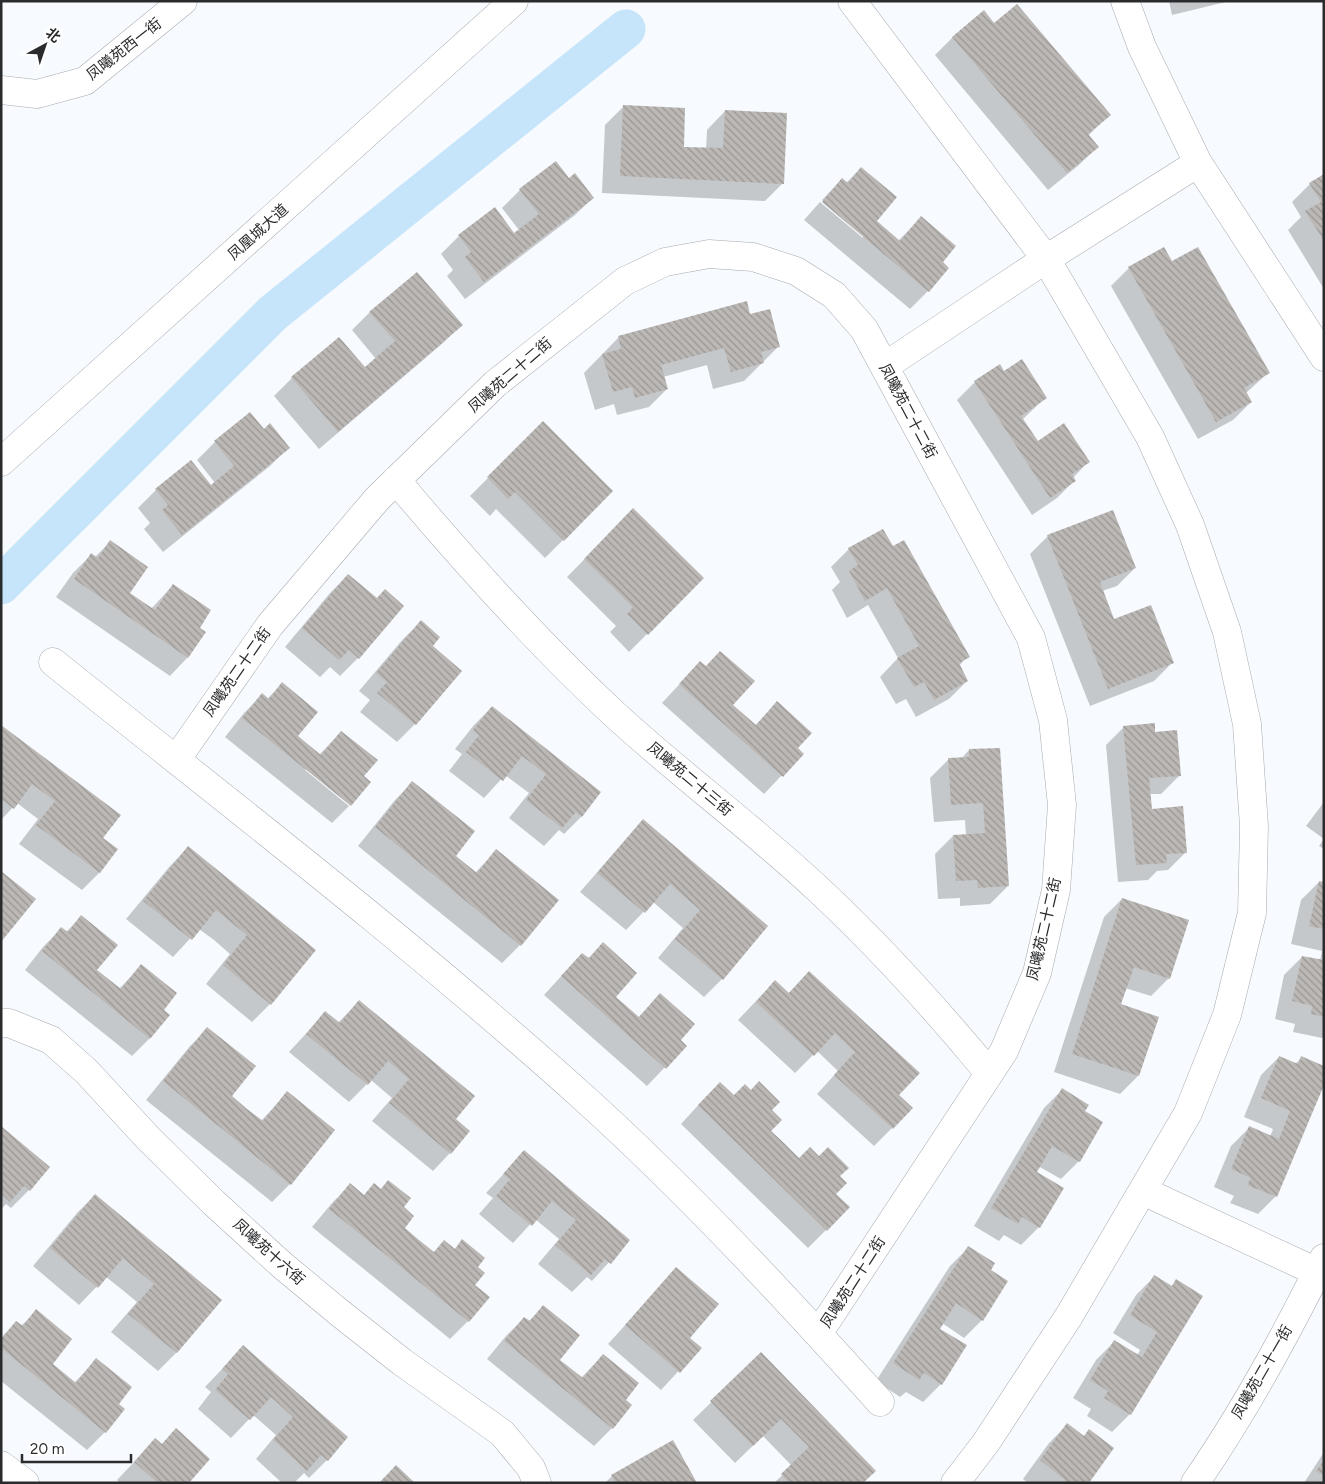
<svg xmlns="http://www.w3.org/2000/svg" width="1325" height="1484" font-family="Figtree,'Noto Sans SC',sans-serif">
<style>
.shadow{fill:#0003}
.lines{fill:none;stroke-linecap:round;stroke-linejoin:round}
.canal{stroke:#c6e5fa;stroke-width:39}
.building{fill:url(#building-back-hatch)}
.minor-casing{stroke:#a7aaae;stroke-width:29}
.major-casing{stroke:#a7aaae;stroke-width:29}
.minor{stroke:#fff;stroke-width:28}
.major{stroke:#fff;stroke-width:28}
.labels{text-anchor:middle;stroke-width:4;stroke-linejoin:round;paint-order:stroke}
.street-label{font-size:15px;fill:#2a2b2d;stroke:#fff}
</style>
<defs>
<pattern id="building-back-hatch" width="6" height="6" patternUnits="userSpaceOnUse" patternTransform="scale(1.25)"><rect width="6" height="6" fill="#bcb8b5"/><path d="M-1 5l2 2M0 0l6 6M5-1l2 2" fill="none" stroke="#999694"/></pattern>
</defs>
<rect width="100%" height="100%" fill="#f7fafe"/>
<path class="shadow" d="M1169 1H1230L1172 15Z
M994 25 1109 115 1088 136 1097 147 1079 165 1048 190 935 55 953 37Z
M623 107 682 148 706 149 707 130 725 111 783 183 765 201 602 193 605 125Z
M861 168 875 222 898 241 921 218 941 262 928 291 910 309 804 220 820 202 863 238V235L822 200 842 179 846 183Z
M1324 176V289L1288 230 1301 217 1292 202 1310 184Z
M568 179 593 198 575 215 465 299 447 276 453 270 441 254 459 236 514 234 519 230 502 208 520 190Z
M1172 263 1268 373 1246 393 1251 402 1233 420 1198 439 1111 286 1129 268Z
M370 312 461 325 443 343 319 449 274 396 292 378 364 369 376 359 352 330Z
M619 337 779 346 744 381 713 389 707 365 663 377 667 389 649 407 617 415 614 404 595 410 584 373Z
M999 366 1004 373 1045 398 1022 420 1037 443 1088 462 1073 478 1075 480 1057 498 1032 515 957 400 975 382Z
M543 423 612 491 545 558 496 509 490 516 470 496Z
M264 430 288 448 270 466 163 552 144 529 150 523 138 508 156 490 210 487 215 483 197 460 215 442Z
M633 510 703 578 629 652 610 632 616 626 567 577Z
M1048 536 1135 568 1117 586 1102 591 1114 621 1172 663 1154 681 1090 706 1030 554Z
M110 542 128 593 151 609 173 585 198 628 204 633 187 658 170 676 56 597 73 573 91 555 95 557Z
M849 549 968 656 959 666 967 681 949 699 916 717 906 699 896 704 880 677 898 658 868 605 847 618 832 590 840 582 831 567Z
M348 575 358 658 340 676 330 667 320 677 285 647 330 593Z
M421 622 431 646 460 671 415 724 397 742 360 712 370 700 359 691 403 639Z
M700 662 731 705 755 726 777 703 796 749 802 754 764 794 662 703Z
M282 684 296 736 319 755 341 732 376 760 307 768 305 770 349 806 332 823 225 737 244 713 262 695 267 699Z
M492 707 582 816 564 834 559 830 544 846 509 818 529 793 505 775 484 798 449 771 462 754 455 749 474 725Z
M1 727 102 839 100 872 82 890 19 844 38 819 17 803 1 820Z
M1124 727 1154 733 1180 775 1161 794H1149L1150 810 1186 852 1168 870 1157 871 1148 880 1118 882 1106 745Z
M969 750 1008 886 990 904 960 906V898L938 899 935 854 953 836H966L965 820 934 822 930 778 948 760 961 759Z
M413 782 454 856 475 873 496 851 520 945 502 963 358 846 395 800Z
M1324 802V839L1306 826Z
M644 821 767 926 722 979 704 997 658 958 683 928 653 902 626 930 580 892 626 839Z
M1324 839V849L1319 846Z
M188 848 314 950 270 1004 252 1022 206 984 230 954 214 940 199 929 173 957 126 919 170 866Z
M1319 882 1324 883V1037L1322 1038 1293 1032 1295 1024 1275 1019 1284 975 1302 957 1320 961 1322 951 1291 944 1301 900Z
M1122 899 1169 978 1151 996 1125 988 1120 1005 1138 1076 1120 1094 1054 1072 1104 917Z
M81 917 96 970 119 989 141 966 162 1010 150 1038 132 1056 25 970 43 947 61 929 66 932Z
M603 944 614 997 638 1018 660 995 679 1040 685 1046 647 1086 544 995 565 972 588 959Z
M809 972 898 1095 892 1128 874 1146 817 1094 838 1071 817 1051 795 1073 738 1020 775 981 788 994Z
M359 1001 454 1119 450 1153 433 1171 372 1121 392 1098 371 1080 349 1102 289 1052 325 1013 338 1023Z
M208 1029 230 1096 261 1121 287 1093 334 1130 290 1184 272 1202 146 1100 190 1046Z
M1279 1057 1295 1064 1302 1058 1276 1196 1258 1214 1230 1203 1234 1196 1214 1187 1231 1146 1249 1128 1270 1137 1273 1129 1244 1117 1261 1075Z
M1062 1090 1083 1112 1101 1123 1079 1161 1061 1179 1038 1166 1035 1172 1039 1227 1021 1245 1004 1235 999 1241 974 1226 1044 1108Z
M734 1097 771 1110 769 1131 799 1160 839 1176 826 1230 808 1248 681 1124 702 1101Z
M1 1127 29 1190 11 1208 6 1204 1 1209Z
M524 1152 629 1240 592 1281 587 1277 572 1292 538 1264 559 1239 535 1219 513 1243 479 1214 493 1198 486 1193Z
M389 1181 402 1208 403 1228 433 1253 454 1250 463 1241 476 1267 473 1285 488 1297 468 1321 450 1339 312 1227 332 1203 350 1185 363 1196 380 1190Z
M95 1195 220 1300 176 1353 158 1371 111 1332 137 1302 120 1288 106 1277 79 1305 33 1266 77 1213Z
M968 1248 989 1270 982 1320 964 1338 942 1323 938 1329 941 1384 923 1402 906 1392 900 1397 876 1381 950 1266Z
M676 1269 688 1338 700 1348 661 1390 608 1344Z
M1154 1277 1171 1287 1176 1281 1130 1414 1112 1432 1087 1416 1091 1409 1073 1398 1096 1360 1114 1342 1137 1356 1140 1350 1113 1333 1136 1295Z
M544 1306 558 1360 581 1378 603 1355 624 1400 612 1428 594 1446 487 1359 506 1336 524 1318 528 1322Z
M36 1311 51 1364 74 1383 96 1360 117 1404 123 1409 105 1432 87 1450 1 1381V1338L16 1322 21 1326Z
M243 1347 327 1460 309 1478 304 1473 294 1483H282L256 1459 276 1435 253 1415 231 1438 198 1409 211 1392 205 1387Z
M761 1354 862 1483H774L792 1466 763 1436 735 1463 693 1420Z
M1067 1425 1087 1483H1028L1023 1479 1049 1443Z
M176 1430 187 1483H120L117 1480 155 1440 161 1445Z
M1324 1452V1483H1304Z
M612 1476 695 1483H605Z"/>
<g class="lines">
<path class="canal" d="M1 585 273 313 626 29"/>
</g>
<path class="building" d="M1017 4 1111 115 1088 134 1099 147 1067 173 952 37 984 10 994 23Z
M623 105 685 108 684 147 723 148 725 110 787 113 784 184 620 176Z
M556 161 569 178 575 173 594 198 484 282 465 257 471 252 458 235 495 207 514 233 526 224 539 214 519 189Z
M861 167 897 197 877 221 900 241 921 216 956 246 943 262 949 268 929 292 822 202 842 178 848 183Z
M1324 174V241L1305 211 1321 202 1309 183Z
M1164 247 1172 261 1198 247 1270 373 1244 388 1252 402 1216 422 1128 267Z
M417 272 463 325 338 432 291 377 339 337 365 367 395 341 369 312Z
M747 301 750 314 770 309 780 347 761 352 764 363 731 372 724 348 661 365 668 389 635 398 632 387 613 392 602 354 621 349 618 336Z
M1022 359 1047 398 1021 416 1038 441 1064 423 1090 462 1072 474 1076 481 1050 498 974 381 1000 364 1004 371Z
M250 412 264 429 270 423 290 448 182 535 162 510 168 505 155 489 191 460 211 485 234 466 214 441Z
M543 421 613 491 564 541 515 492 508 499 487 477Z
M633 508 704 578 648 635 627 614 633 607 584 559Z
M1113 510 1136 568 1100 582 1114 619 1151 605 1174 663 1108 689 1047 535Z
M883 529 893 546 904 540 970 657 959 663 968 681 934 700 924 682 914 687 897 658 919 646 887 588 865 601 849 571 858 565 848 548Z
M110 540 148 567 130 593 143 602 155 610 173 584 211 610 200 628 206 632 188 658 74 579 91 553 98 558Z
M348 574 377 598 385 589 404 606 359 659 349 650 339 660 302 628Z
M421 620 440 637 433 646 462 671 416 725 377 693 387 682 376 673Z
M720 651 755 681 733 705 756 725 777 701 812 733 798 748 804 754 783 777 679 684 700 661 706 666Z
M282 682 318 712 298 736 310 746 321 755 341 731 378 760 364 776 371 782 351 806 242 718 262 693 269 699Z
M492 706 601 792 582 817 576 812 562 828 526 800 546 774 522 756 503 781 466 752 479 735 473 730Z
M1155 723V732L1177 730 1181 776 1149 778 1152 809 1183 806 1187 853 1166 854 1167 863 1136 865 1123 726Z
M1 725 121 815 103 838 118 849 100 873 36 825 55 801 32 784 14 809 1 799Z
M1000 748 1009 886 978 888 977 880 956 881 953 835 985 833 983 803 951 805 948 758 969 757V749Z
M412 781 475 831 456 856 477 873 496 849 559 900 521 946 375 827Z
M643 819 768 926 723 980 675 939 700 910 670 884 645 913 597 873Z
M188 846 316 950 271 1005 223 965 247 935 232 923 216 910 192 940 143 901Z
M1 871 36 899 1 942Z
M1319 881 1324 882V929L1309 926Z
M1122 898 1189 920 1170 979 1134 967 1121 1004 1159 1017 1139 1076 1072 1054Z
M81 915 118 945 97 970 121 989 141 964 177 993 164 1010 170 1015 150 1039 42 951 61 927 68 932Z
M603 942 637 973 616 997 639 1017 660 993 695 1024 681 1040 687 1046 666 1069 561 976 582 953 589 958Z
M1302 956 1324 960V1017L1311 1014 1312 1006 1292 1001Z
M809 971 920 1073 899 1095 913 1108 893 1129 834 1075 855 1052 835 1033 814 1056 756 1002 775 980 789 993Z
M359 1000 475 1096 456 1119 470 1131 451 1154 389 1103 409 1079 388 1061 368 1085 306 1034 325 1011 340 1023Z
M207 1027 256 1066 232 1096 247 1109 263 1121 287 1091 335 1130 291 1185 163 1081Z
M1279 1056 1298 1064 1301 1056 1324 1066V1085L1277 1197 1247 1185 1251 1178 1231 1169 1249 1126 1279 1139 1290 1111 1261 1098Z
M759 1081 780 1102 772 1110 782 1120 771 1131 785 1144 799 1158 810 1147 819 1156 828 1147 849 1168 840 1176 847 1183 836 1194 850 1207 827 1231 698 1105 720 1082 734 1095 745 1084 751 1090Z
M1062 1088 1089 1105 1085 1111 1103 1122 1080 1162 1052 1146 1037 1172 1064 1188 1040 1228 1022 1217 1018 1224 991 1208Z
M1 1126 50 1167 30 1191 24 1186 10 1202 1 1194Z
M524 1150 630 1240 611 1264 605 1259 591 1275 555 1245 576 1220 552 1201 532 1226 496 1196 510 1179 503 1174Z
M388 1180 411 1198 404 1207 414 1216 405 1228 419 1240 434 1252 444 1240 455 1249 462 1239 485 1258 478 1267 485 1273 475 1285 490 1297 469 1322 329 1209 350 1183 364 1195 374 1183 381 1189Z
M95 1194 222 1300 177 1353 128 1314 154 1284 138 1271 123 1258 98 1288 50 1248Z
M968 1246 995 1263 991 1270 1008 1281 983 1321 956 1303 940 1329 967 1345 942 1385 924 1373 919 1380 893 1363Z
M676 1267 719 1304 690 1338 702 1348 680 1373 625 1325Z
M1154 1275 1172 1286 1176 1279 1203 1296 1131 1415 1104 1398 1108 1391 1090 1380 1114 1340 1142 1357 1157 1332 1130 1315Z
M543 1305 580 1335 560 1360 583 1378 603 1354 639 1383 626 1400 632 1405 613 1429 504 1341 524 1317 530 1321Z
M36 1309 72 1339 53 1364 76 1383 96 1358 132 1387 119 1404 125 1409 106 1433 1 1348V1339L16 1321 23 1326Z
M243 1345 348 1437 328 1461 321 1455 307 1471 273 1440 293 1417 271 1397 250 1420 215 1390 228 1374 222 1369Z
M761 1352 876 1471 863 1483H789L781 1474 809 1447 781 1419 753 1446 710 1401Z
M1067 1423 1084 1436 1089 1429 1114 1448 1089 1483H1063L1065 1480 1040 1460Z
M176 1428 210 1459 189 1483H158L134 1462 155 1438 162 1444Z
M673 1440 697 1483H616L611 1475Z
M1324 1460V1476L1316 1471Z
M396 1465 415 1483H379Z"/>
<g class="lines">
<defs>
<path id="minor" d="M852 1 1046 259 1150 437 1190 525 1227 632 1247 724 1254 826 1252 913 1227 1015 1188 1113 1069 1316 985 1444 955 1483
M1125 1 1142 47 1198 163 1324 357
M1 90 37 94 85 81 183 1
M885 366 1046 259 1198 163
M396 480C464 561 534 639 612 712 679 774 753 828 820 891 881 948 936 1009 989 1073
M53 662C232 805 414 945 584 1098 689 1193 785 1297 880 1402
M176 760 270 625 377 499 495 384 625 281 665 262 709 254 753 257 796 271 834 295 864 329 1031 638 1053 720 1062 805 1056 890 1037 973 1004 1051 818 1334
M1 1023H9L51 1040 86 1071 148 1138 214 1203 282 1265 341 1314 402 1362 502 1433 531 1468 537 1483
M1143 1191 1317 1272
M1 1465 25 1483
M1195 1483C1244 1412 1286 1335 1324 1258"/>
<path id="major" d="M1 462 514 1"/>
</defs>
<use href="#minor" class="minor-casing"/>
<use href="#major" class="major-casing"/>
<use href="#minor" class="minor"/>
<use href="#major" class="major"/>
</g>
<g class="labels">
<g class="street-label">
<text transform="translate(124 49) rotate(-38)" y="5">凤曦苑西一街</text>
<text transform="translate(258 232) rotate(-42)" y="5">凤凰城大道</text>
<text transform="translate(510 375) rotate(-41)" y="5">凤曦苑二十二街</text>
<text transform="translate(908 411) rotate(62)" y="5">凤曦苑二十二街</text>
<text transform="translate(237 672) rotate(-55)" y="5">凤曦苑二十二街</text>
<text transform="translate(690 779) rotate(40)" y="5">凤曦苑二十三街</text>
<text transform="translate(1044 929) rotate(-77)" y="5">凤曦苑二十二街</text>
<text transform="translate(269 1252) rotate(42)" y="5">凤曦苑十六街</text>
<text transform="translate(853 1282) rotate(-57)" y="5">凤曦苑二十二街</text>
<text transform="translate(1262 1372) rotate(-60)" y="5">凤曦苑二十一街</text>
</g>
</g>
<rect width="1325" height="1484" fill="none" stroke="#2a2b2d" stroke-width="5"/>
<g transform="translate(45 45) rotate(40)" stroke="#ffffff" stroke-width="4" paint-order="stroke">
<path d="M0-4L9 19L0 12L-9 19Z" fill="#2a2b2d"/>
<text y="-8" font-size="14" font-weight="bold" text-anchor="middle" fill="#2a2b2d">北</text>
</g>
<path d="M22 1454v8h109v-8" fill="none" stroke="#2a2b2d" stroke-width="2.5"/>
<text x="30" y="1454" font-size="15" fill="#2a2b2d" stroke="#ffffff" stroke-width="4" paint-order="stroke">20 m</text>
</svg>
